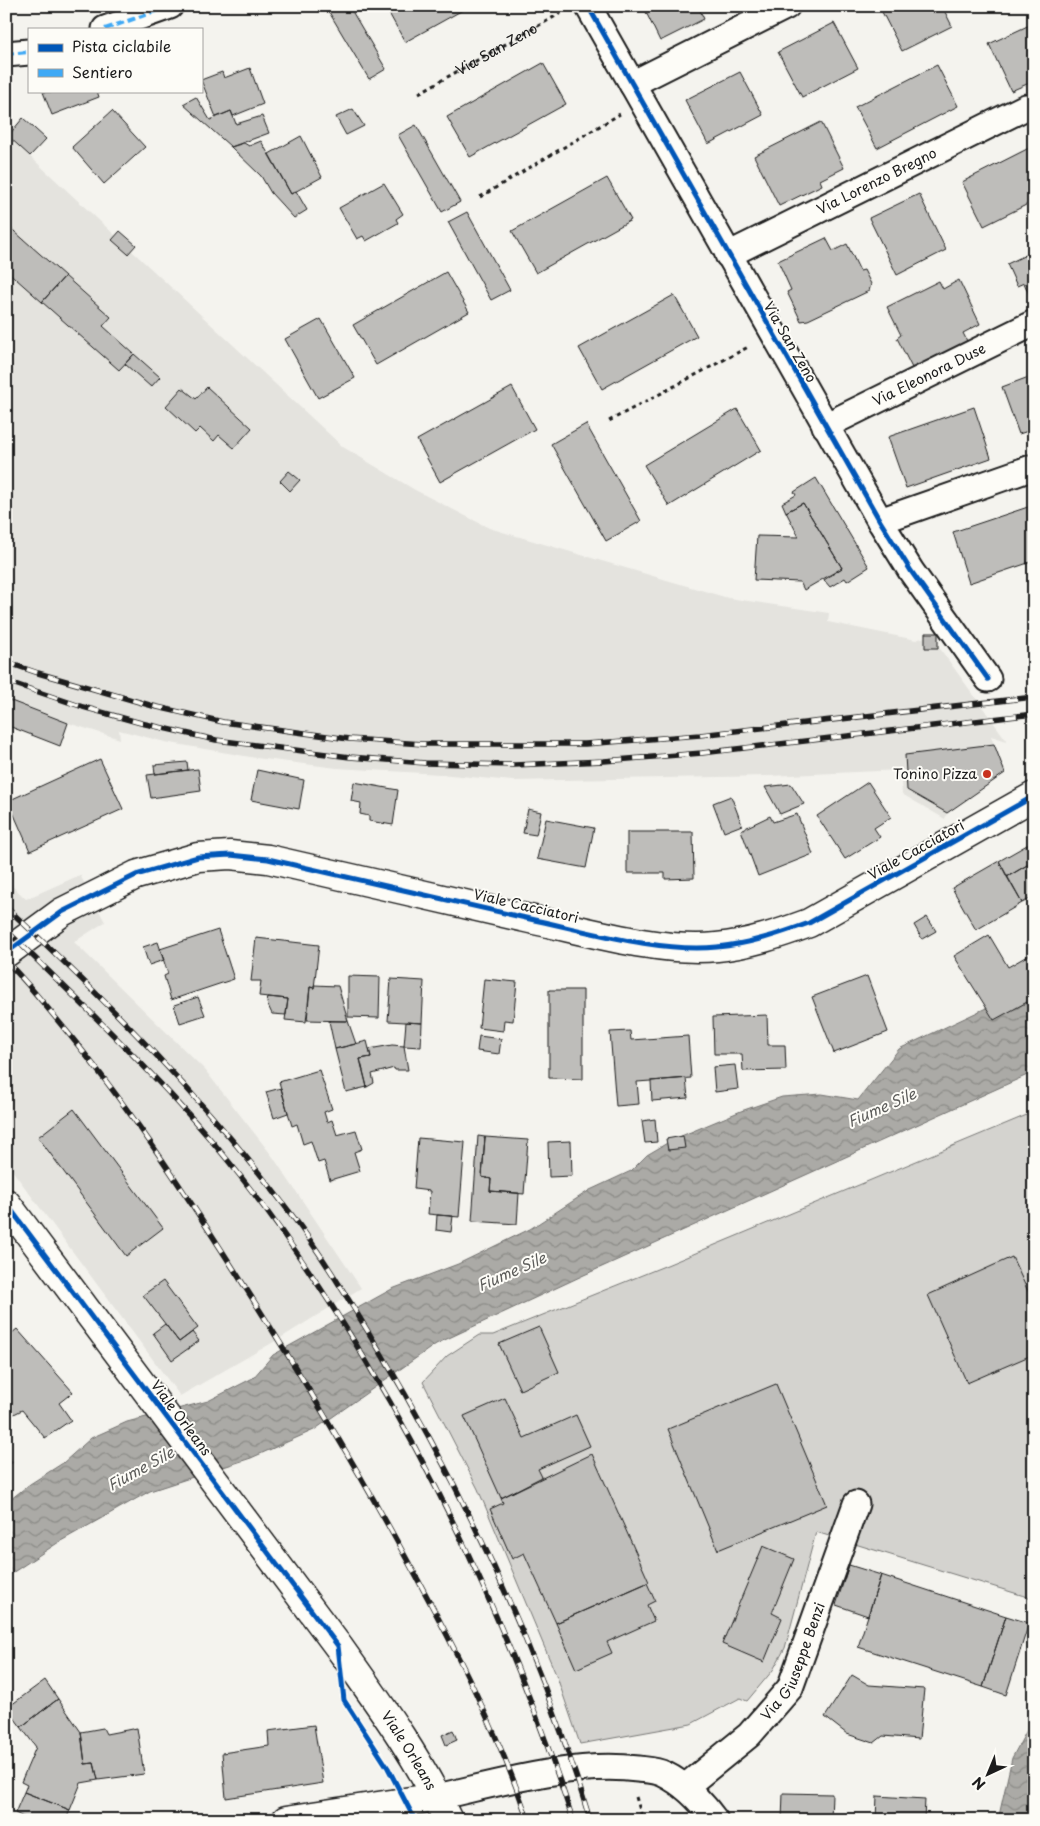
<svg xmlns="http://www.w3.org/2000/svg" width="1040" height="1826" font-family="'Playpen Sans',sans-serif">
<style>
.built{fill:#e4e3de}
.pitch{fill:#d4d3cf;stroke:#787876}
.water{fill:url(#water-waves);stroke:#72716f}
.building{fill:#bebdba;stroke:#1c1c1c}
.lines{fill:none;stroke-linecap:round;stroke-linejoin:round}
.minor-casing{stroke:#1c1c1c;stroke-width:29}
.tertiary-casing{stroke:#1c1c1c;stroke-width:31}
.path{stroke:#1c1c1c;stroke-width:3;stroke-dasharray:4 4;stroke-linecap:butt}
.minor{stroke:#fdfcf7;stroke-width:25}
.tertiary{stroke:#fdfcf7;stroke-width:28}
.rail-casing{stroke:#1c1c1c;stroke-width:5.5}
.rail{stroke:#fdfcf7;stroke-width:4;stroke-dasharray:11;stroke-linecap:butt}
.quiet{stroke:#3fa9f5;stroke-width:4;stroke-dasharray:8 4;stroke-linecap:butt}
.cycleway-casing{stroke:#fdfcf7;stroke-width:8}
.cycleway{stroke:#0057b8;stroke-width:5}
.poi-dot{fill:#c8321e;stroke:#fdfcf7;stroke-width:2}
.labels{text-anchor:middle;stroke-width:4;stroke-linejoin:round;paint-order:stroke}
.street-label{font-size:14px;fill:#1c1c1c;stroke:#fdfcf7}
.poi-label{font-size:14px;fill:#1c1c1c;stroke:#fdfcf7;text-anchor:end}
.water-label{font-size:15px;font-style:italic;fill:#5c5c5a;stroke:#fdfcf7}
</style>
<defs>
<pattern id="water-waves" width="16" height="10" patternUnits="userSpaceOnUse" patternTransform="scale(1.25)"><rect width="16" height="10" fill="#abaaa6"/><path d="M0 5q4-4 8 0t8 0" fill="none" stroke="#8a8a86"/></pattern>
</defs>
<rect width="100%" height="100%" fill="#f4f3ee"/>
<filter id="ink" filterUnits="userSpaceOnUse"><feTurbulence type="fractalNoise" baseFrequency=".02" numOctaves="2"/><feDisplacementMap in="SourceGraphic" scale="10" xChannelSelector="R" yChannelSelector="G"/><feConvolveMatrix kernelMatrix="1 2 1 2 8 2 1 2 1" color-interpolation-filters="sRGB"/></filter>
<g filter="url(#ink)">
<path class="built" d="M6 134 343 447 415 490 489 528 728 598 829 613 828 622 916 640 930 635 1007 741 991 736 1005 773 947 813 945 819 902 794 900 770 769 776 512 781 440 774 337 768 256 758 165 742 119 730 120 739 68 723 6 699Z
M80 875 105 922 74 942 205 1070 273 1157 361 1288 279 1339 180 1396 6 1162V880L26 899Z"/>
<path class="pitch" d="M1034 1112V1599L816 1532 785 1648 773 1670 747 1701 740 1698 691 1724 580 1744 557 1677 478 1489 423 1382 447 1356 479 1335H493L667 1265Z"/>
<path class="water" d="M1034 999V1072L584 1275 436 1344 314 1430 251 1458 150 1491 59 1542 6 1577V1503L30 1484 63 1463 91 1438 127 1422 208 1401 253 1378 273 1355 392 1289 458 1264 530 1229 590 1190 631 1171 647 1155 674 1139 741 1111 782 1097 822 1094 858 1100 899 1049 1001 1001Z
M1034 1717V1820H998L1012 1758Z"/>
<path class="building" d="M327 6H349L386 69 369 79 326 7Z
M385 6H470L405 42Z
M643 6H698L704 19 660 41Z
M879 6H942L952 26 902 51Z
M834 23 858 68 802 97 778 52Z
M1034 23V81L1011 91 989 44Z
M543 63 566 104 470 157 447 117Z
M937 65 958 106 877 148 855 107Z
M250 68 263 104 233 116 231 111 216 117 201 80 222 72 224 78Z
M740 72 763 115 708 144 685 100Z
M97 91 99 97 52 115 43 92Z
M196 97 210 120 231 111 236 124 262 116 269 133 231 147 183 104Z
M353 109 364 126 346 135 336 117Z
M112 111 145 147 104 184 72 147Z
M23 118 46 139 30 156 8 136Z
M821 122 844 168 820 180 822 185 779 206 754 156Z
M416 125 460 202 442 212 398 135Z
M301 136 322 177 291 194 269 154Z
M261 141 291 194 296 191 307 210 294 218 271 193 261 176 231 147 244 143 249 146Z
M1033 146 1034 201 984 226 962 182Z
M607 178 631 220 536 273 512 231Z
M384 183 403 214 396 219 398 223 366 241 363 236 357 239 339 208Z
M919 194 946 250 897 275 869 218Z
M467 212 510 290 491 300 448 222Z
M6 224 65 276 42 302 6 270Z
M120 231 136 245 128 254 112 240Z
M826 238 833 251 847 244 860 271 864 270 871 284 869 291 808 320 801 321 787 292 791 290 778 261Z
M1034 251V303H1033L1024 283 1017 286 1007 264Z
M446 272 469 312 376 365 353 325Z
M65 276 111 317 103 326 134 354 119 370 42 302Z
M959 280 980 324 963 333 970 347 913 370 897 338 901 335 887 307 939 281 943 289Z
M674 295 697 336 602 389 579 348Z
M321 319 355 378 318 398 285 339Z
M134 354 160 377 151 387 125 364Z
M1034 375V429L1019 434 1002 387Z
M207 387 252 428 234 448 219 435 214 441 200 428 195 433 166 406 182 388 196 399Z
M512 387 535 429 440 482 417 440Z
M974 407 991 458 906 488 888 437Z
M737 409 761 450 669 506 644 465Z
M586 424 641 521 606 541 551 444Z
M289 471 300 480 290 491 280 481Z
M816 478 869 567 847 581 845 578 830 587 824 580 842 568 803 503 786 512 782 503 796 495 794 492Z
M803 503 842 568 804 590 800 582 754 580 757 536 799 537 786 512Z
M1034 505V561L969 583 953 532Z
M925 633H938V648H925Z
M6 699 68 723 60 746 6 725Z
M994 744 1005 773 947 813 907 790 905 755Z
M100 759 123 809 30 851 8 801Z
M187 762 188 770 155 774 154 765Z
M198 769 201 791 151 798 147 775Z
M257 770 304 780 299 809 251 800Z
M354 782 398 790 393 825 369 821V816L360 814 361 803 351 801Z
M868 782 891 817 874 828 880 837 845 859 817 816Z
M791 784 804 804 780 814 765 787Z
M731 796 742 825 724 832 713 803Z
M528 809 541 812 536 835 523 833Z
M797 814 813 854 758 876 741 830 770 816 773 822Z
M546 819 594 828 586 868 537 859Z
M627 832H693L694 878 665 879V873H627Z
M1034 841V861L1007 877 999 861Z
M999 861 1022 903 976 930 952 888Z
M1034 861V897L1022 903 1007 877Z
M927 917 936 931 922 939 914 925Z
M218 930 234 979 171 1000 164 976 168 974 160 949Z
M989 935 1008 967 1034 952V1014L1027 1002 994 1020 954 956Z
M256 938 319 945 314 988 310 987 306 1022 285 1020 288 999 259 996 261 981H251Z
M158 942 164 960 149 965 143 947Z
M348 976 380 977 379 1018 348 1017Z
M867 976 888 1032 834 1053 812 997Z
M391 979 424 981 422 1023 388 1021Z
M484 979 517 982 513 1021 504 1020 503 1031 479 1028Z
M314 985 338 986 348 1021 307 1020 310 987 314 988Z
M549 990H583V1079L549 1078Z
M198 997 205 1015 180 1023 174 1005Z
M268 997 288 999 286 1015 272 1014 267 1003Z
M767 1015 768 1045H785L786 1070 743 1071 742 1054H714L713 1017Z
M329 1021H348L356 1044 335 1049Z
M406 1022 422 1023 421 1047 404 1046Z
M630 1031 631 1040 688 1036 691 1078 637 1082 639 1104 616 1106 610 1032Z
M479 1036 501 1039 499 1054 477 1051Z
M367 1041 371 1057 360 1059 367 1087 346 1092 335 1049Z
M392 1045 404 1046 408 1070H395L394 1068 372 1074 374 1083 367 1087 360 1059 371 1057 369 1049Z
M735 1065 738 1089 715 1092 713 1067Z
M319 1070 332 1109 324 1112 327 1122 332 1120 337 1135 356 1130 362 1149 354 1152 360 1171 330 1180 324 1161 318 1163 311 1141 303 1144 297 1124 292 1126 279 1082Z
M686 1078 688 1098 652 1101 651 1081Z
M281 1088 288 1113 274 1118 266 1092Z
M74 1109 163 1228 126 1256 38 1137Z
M655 1119 657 1142 645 1143 642 1121Z
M478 1136 485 1137 482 1177 491 1179 490 1191 519 1193 517 1224 472 1221Z
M683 1136 685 1148 668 1150 666 1139Z
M485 1137 528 1140 524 1194 490 1191 491 1179 482 1177Z
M418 1138 465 1142 459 1217 428 1214 430 1191 414 1189Z
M571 1141 572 1176 549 1177 548 1142Z
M437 1215 453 1216 451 1232 436 1230Z
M1012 1257 1034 1304V1354L967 1383 928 1295Z
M163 1281 198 1328 179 1342 143 1295Z
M165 1324 179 1342 192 1332 199 1341 172 1360 153 1333Z
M539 1327 559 1372 520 1390 499 1344Z
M17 1329 73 1392 59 1403 71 1420 45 1438 22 1410 6 1418V1338Z
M776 1384 827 1505 718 1550 668 1429Z
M505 1398 524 1438 576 1415 590 1446 538 1469 542 1477 501 1498 464 1416Z
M6 1451 12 1463 6 1466Z
M592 1454 649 1582 556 1623 524 1553 512 1559 490 1509 503 1503 501 1498Z
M763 1546 794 1559 772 1613 782 1618 764 1662 722 1644Z
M849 1565 881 1575 868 1616 836 1605Z
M881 1575 1006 1616 983 1687 858 1647Z
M647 1583 655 1601 647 1605 654 1621 607 1642 612 1653 576 1669 556 1623Z
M1006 1616 1029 1623 1006 1695 983 1687Z
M852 1675 869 1685 924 1689 919 1739 883 1736 874 1743 847 1734 825 1717Z
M45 1680 58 1699 21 1727 7 1708Z
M58 1699 81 1732 85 1764 94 1763 98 1780 81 1783 70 1810 24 1792 27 1785 21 1782 36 1747 21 1727Z
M314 1725 323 1783 226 1798 222 1753 269 1746 268 1731Z
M103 1728 106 1734 137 1728 144 1774 98 1780 94 1763 85 1764 81 1732Z
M453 1730 457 1740 446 1745 442 1735Z
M24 1792 70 1810 66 1820H30L15 1813Z
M783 1793 832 1794 831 1820H782Z
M877 1796 925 1799 924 1820H876Z
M924 1817 948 1818V1820H924Z"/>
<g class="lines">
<defs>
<g id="minor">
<path d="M588 6 880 521 911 571 988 679"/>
<path d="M105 29 170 6"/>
<path d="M6 54 29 52"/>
<path d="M632 84 787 6"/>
<path id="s2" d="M728 255 1026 107"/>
<path id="s3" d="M825 426 1034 323"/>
<path d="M880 521 1034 467"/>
<path id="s4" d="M685 1787 749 1735 790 1688 856 1504"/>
<path d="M437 1797C500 1783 573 1761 638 1769 646 1770 656 1770 664 1774 685 1784 701 1801 715 1820"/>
</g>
<g id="tertiary">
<path d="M6 953 62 912 136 875 198 857 230 855 268 859C355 879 443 899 530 919 587 931 660 953 717 947 749 944 779 934 809 923L1034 796"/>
<path id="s5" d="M6 1203 338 1646C378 1702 419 1758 448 1820"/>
<path d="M286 1820 437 1797"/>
</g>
</defs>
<use href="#minor" class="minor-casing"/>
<use href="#tertiary" class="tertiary-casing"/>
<g class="path">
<path id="s1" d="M419 93 561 13"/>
<path d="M480 197 620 114"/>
<path d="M609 421 750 346"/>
<path d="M636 1797 643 1820"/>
</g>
<use href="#minor" class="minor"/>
<use href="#tertiary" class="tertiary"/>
<defs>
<path id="rail" d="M6 662 38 673 153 706 223 722 349 739 423 744H585L700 735 1034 697
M6 681 83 707 141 723 216 740 350 757 425 763 514 765 604 761 702 753 1034 714
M6 907C108 1002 207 1102 291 1214 323 1256 350 1302 378 1348 467 1496 540 1654 590 1820
M6 930C78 1000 151 1069 216 1146 272 1213 321 1286 366 1361 453 1506 520 1659 573 1820
M6 961C25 980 42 1001 59 1022 127 1103 184 1191 240 1279 300 1373 358 1469 411 1567 455 1648 498 1732 528 1820"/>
</defs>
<use href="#rail" class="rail-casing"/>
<use href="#rail" class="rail"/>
<path class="quiet" d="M105 29 170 6
M6 54 29 52"/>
<defs>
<path id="cycleway" d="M588 6 880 521 911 571 988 679
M6 953 62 912 136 875 198 857 230 855 268 859C355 879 443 899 530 919 587 931 660 953 717 947 749 944 779 934 809 923L1034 796
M6 1203 338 1646 344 1700 388 1768 415 1820"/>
</defs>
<use href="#cycleway" class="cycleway-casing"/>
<use href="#cycleway" class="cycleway"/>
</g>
</g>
<circle class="poi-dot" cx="987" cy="774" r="5"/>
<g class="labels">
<g class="street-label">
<text dy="5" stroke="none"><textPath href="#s1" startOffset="89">Via San Zeno</textPath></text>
<text dy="5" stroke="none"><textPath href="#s2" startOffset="166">Via Lorenzo Bregno</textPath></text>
<text transform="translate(790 342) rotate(60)" y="5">Via San Zeno</text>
<text dy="5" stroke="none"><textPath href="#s3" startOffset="116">Via Eleonora Duse</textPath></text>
<text transform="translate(916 850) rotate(-29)" y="5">Viale Cacciatori</text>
<text transform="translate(526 906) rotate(13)" y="5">Viale Cacciatori</text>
<text transform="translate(181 1418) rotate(53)" y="5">Viale Orleans</text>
<text dy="5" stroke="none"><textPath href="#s4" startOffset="170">Via Giuseppe Benzi</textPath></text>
<text dy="5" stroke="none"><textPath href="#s5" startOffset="680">Viale Orleans</textPath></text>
</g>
<g class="poi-label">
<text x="977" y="779">Tonino Pizza</text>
</g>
<g class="water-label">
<text transform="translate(882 1108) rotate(-24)" y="5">Fiume Sile</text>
<text transform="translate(512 1272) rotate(-24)" y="5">Fiume Sile</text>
<text transform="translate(141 1469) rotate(-29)" y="5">Fiume Sile</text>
</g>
</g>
<rect width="1040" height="1826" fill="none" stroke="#fdfcf7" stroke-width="25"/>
<rect x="12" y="12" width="1015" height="1801" fill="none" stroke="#1c1c1c" stroke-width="2" filter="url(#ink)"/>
<rect x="28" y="28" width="175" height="65" fill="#fdfcf7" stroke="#a3a29f"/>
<rect x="38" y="44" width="25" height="8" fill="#0057b8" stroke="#a3a29f"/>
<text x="72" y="52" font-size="15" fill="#1c1c1c">Pista ciclabile</text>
<rect x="38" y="69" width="25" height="8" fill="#3fa9f5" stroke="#a3a29f"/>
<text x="72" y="78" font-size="15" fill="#1c1c1c">Sentiero</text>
<g transform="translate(988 1774) rotate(224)" stroke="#fdfcf7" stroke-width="4" paint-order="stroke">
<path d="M0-4L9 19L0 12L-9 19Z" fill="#1c1c1c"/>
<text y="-8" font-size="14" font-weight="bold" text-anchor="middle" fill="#1c1c1c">N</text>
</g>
</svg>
